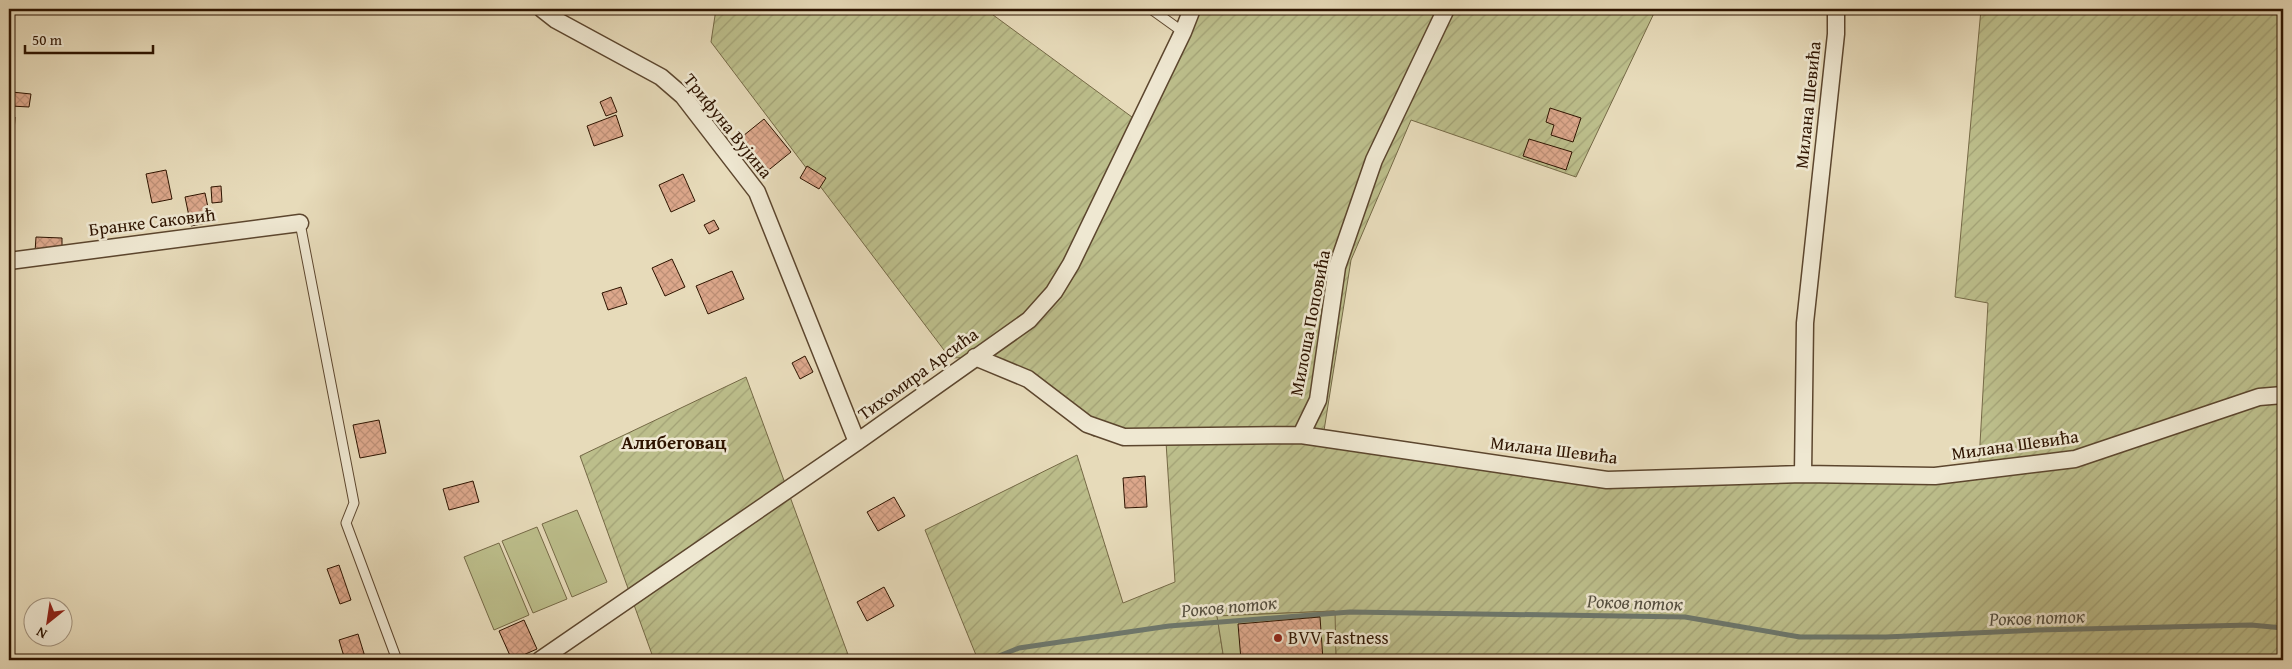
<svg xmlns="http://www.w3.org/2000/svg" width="2292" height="669" font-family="'Gentium Book Plus',serif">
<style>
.garden{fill:url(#garden-furrows);stroke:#756946}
.pitch{fill:#bcbe8b;stroke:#756946}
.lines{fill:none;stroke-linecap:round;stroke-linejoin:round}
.stream{stroke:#6d786d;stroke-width:5}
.building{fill:url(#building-cross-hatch);stroke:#2e1400}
.lane-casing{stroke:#5c462e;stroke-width:11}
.street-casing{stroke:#5c462e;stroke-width:19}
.lane{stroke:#efe8d2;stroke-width:9}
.street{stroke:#efe8d2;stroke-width:16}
.poi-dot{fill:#8f2418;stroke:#efe8d2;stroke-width:2}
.labels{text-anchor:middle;stroke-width:5;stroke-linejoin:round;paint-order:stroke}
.street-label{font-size:18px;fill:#2e1400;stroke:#efe8d2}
.poi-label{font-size:18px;fill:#2e1400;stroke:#efe8d2;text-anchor:start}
.neighbourhood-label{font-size:19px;font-weight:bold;fill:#2e1400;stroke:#efe8d2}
.water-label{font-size:19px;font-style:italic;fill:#534e3f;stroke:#efe8d2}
</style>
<defs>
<pattern id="garden-furrows" width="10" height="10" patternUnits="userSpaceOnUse" patternTransform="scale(1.25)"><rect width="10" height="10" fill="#bcbe8b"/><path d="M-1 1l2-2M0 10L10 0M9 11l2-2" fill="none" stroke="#a2a276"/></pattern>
<pattern id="building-cross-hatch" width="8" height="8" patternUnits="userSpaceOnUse" patternTransform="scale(1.25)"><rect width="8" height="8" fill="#dca78b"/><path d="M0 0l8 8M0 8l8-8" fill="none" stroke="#bd8f76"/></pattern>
</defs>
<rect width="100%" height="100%" fill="#e7dbba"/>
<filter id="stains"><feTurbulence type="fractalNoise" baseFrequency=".004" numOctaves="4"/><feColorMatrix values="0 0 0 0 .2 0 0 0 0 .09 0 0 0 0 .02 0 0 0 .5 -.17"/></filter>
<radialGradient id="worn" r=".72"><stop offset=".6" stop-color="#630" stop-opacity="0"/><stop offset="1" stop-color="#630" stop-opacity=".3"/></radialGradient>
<path class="garden" d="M716 9H985L1136 120 1183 9H1656L1576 177 1411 120 1351 260 1323 437 1601 484 1978 479 1988 303 1955 297 1981 9H2283V660H1336L1334 611 1217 616 1224 660H978L925 530 1077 455 1123 603 1175 582 1166 442 1093 436 987 357 950 358 711 42Z
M746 377 850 660H654L580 456Z"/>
<path class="pitch" d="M577 510 607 582 572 597 542 524Z
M537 527 567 599 533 613 502 541Z
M499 543 529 615 494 630 464 557Z
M1335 611 1336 660H1224L1217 616Z"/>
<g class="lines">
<path class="stream" d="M989 660 1019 648 1169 626 1350 612 1685 617 1800 637H1886L2038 630 2251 625 2283 628"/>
</g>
<path class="building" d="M12 92 31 94 29 107 11 106Z
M611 97 617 112 606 116 600 102Z
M1550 108 1581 118 1573 142 1551 135 1554 125 1546 122Z
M616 115 623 136 594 146 587 126Z
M9 117H15L14 133H9Z
M764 119 791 152 765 173 738 140Z
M1529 139 1572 152 1566 170 1523 156Z
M807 166 826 178 819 189 800 178Z
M166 170 172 199 152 203 146 174Z
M683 174 695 201 671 212 659 185Z
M221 186 222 202 212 203 211 187Z
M205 193 211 222 191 226 185 197Z
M714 220 719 229 709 234 704 225Z
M36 237 62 238V253L35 252Z
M672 259 685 287 665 296 652 268Z
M732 271 744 299 708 314 696 286Z
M621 287 627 304 608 310 602 293Z
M805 356 813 372 800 379 792 363Z
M379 420 386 453 360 458 353 425Z
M1145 476 1147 507 1125 508 1123 478Z
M473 481 479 502 449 510 443 489Z
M894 497 905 516 878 531 867 512Z
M339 565 351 600 340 604 327 569Z
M884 587 894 606 867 621 857 602Z
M1320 617 1323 660H1241L1238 624Z
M524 620 537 649 512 660 499 631Z
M358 634 366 660H345L339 640Z"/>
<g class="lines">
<defs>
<path id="lane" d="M1151 9 1183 32
M300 223 354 503 346 523 397 660"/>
<path id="street" d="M542 9 556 20 661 77 683 96 757 192 857 442
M9 261 300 223
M975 357 1028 379 1087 424 1124 437 1301 435 1607 480 1803 474 1935 476 2075 459 2259 397 2283 395
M1301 435 1318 400 1337 267 1374 160 1446 9
M1803 474 1805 323 1836 34V9
M540 660 857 442 1029 320 1054 292 1071 264 1183 32 1192 9"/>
</defs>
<use href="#lane" class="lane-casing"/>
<use href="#street" class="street-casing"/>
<use href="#lane" class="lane"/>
<use href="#street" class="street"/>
</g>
<circle class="poi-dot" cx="1278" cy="638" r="5"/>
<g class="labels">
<g class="street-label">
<text transform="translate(1808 105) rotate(-84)" y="6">Милана Шевића</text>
<text transform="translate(728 126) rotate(51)" y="6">Трифуна Вујина</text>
<text transform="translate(152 222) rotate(-7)" y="6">Бранке Саковић</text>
<text transform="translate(1310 323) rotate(-79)" y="6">Милоша Поповића</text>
<text transform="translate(918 374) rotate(-36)" y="6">Тихомира Арсића</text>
<text transform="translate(2015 445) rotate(-8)" y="6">Милана Шевића</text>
<text transform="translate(1554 450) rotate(7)" y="6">Милана Шевића</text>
</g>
<g class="poi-label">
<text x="1288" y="644">BVV Fastness</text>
</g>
<g class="neighbourhood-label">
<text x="674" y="449">Алибеговац</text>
</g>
<g class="water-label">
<text transform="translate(1635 602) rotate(2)" y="7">Роков поток</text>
<text transform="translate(1229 606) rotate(-5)" y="7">Роков поток</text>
<text transform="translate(2037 617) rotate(-2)" y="7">Роков поток</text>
</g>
</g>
<rect width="2292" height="669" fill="none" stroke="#e7dbba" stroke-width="30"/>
<rect x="10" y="10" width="2272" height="649" fill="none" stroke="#2e1400" stroke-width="2.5"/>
<rect x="15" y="15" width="2262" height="639" fill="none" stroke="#2e1400"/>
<g transform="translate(48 622) rotate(210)"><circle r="24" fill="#efe8d2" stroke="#a2937e"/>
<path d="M0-4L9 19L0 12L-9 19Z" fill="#8f2418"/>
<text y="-8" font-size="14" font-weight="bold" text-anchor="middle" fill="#2e1400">N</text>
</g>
<path d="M25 45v8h128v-8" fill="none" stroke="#2e1400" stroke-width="2.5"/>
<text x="32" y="45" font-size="15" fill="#2e1400" stroke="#efe8d2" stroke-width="4" paint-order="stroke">50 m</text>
<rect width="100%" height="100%" filter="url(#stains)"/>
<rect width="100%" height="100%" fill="url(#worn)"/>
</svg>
